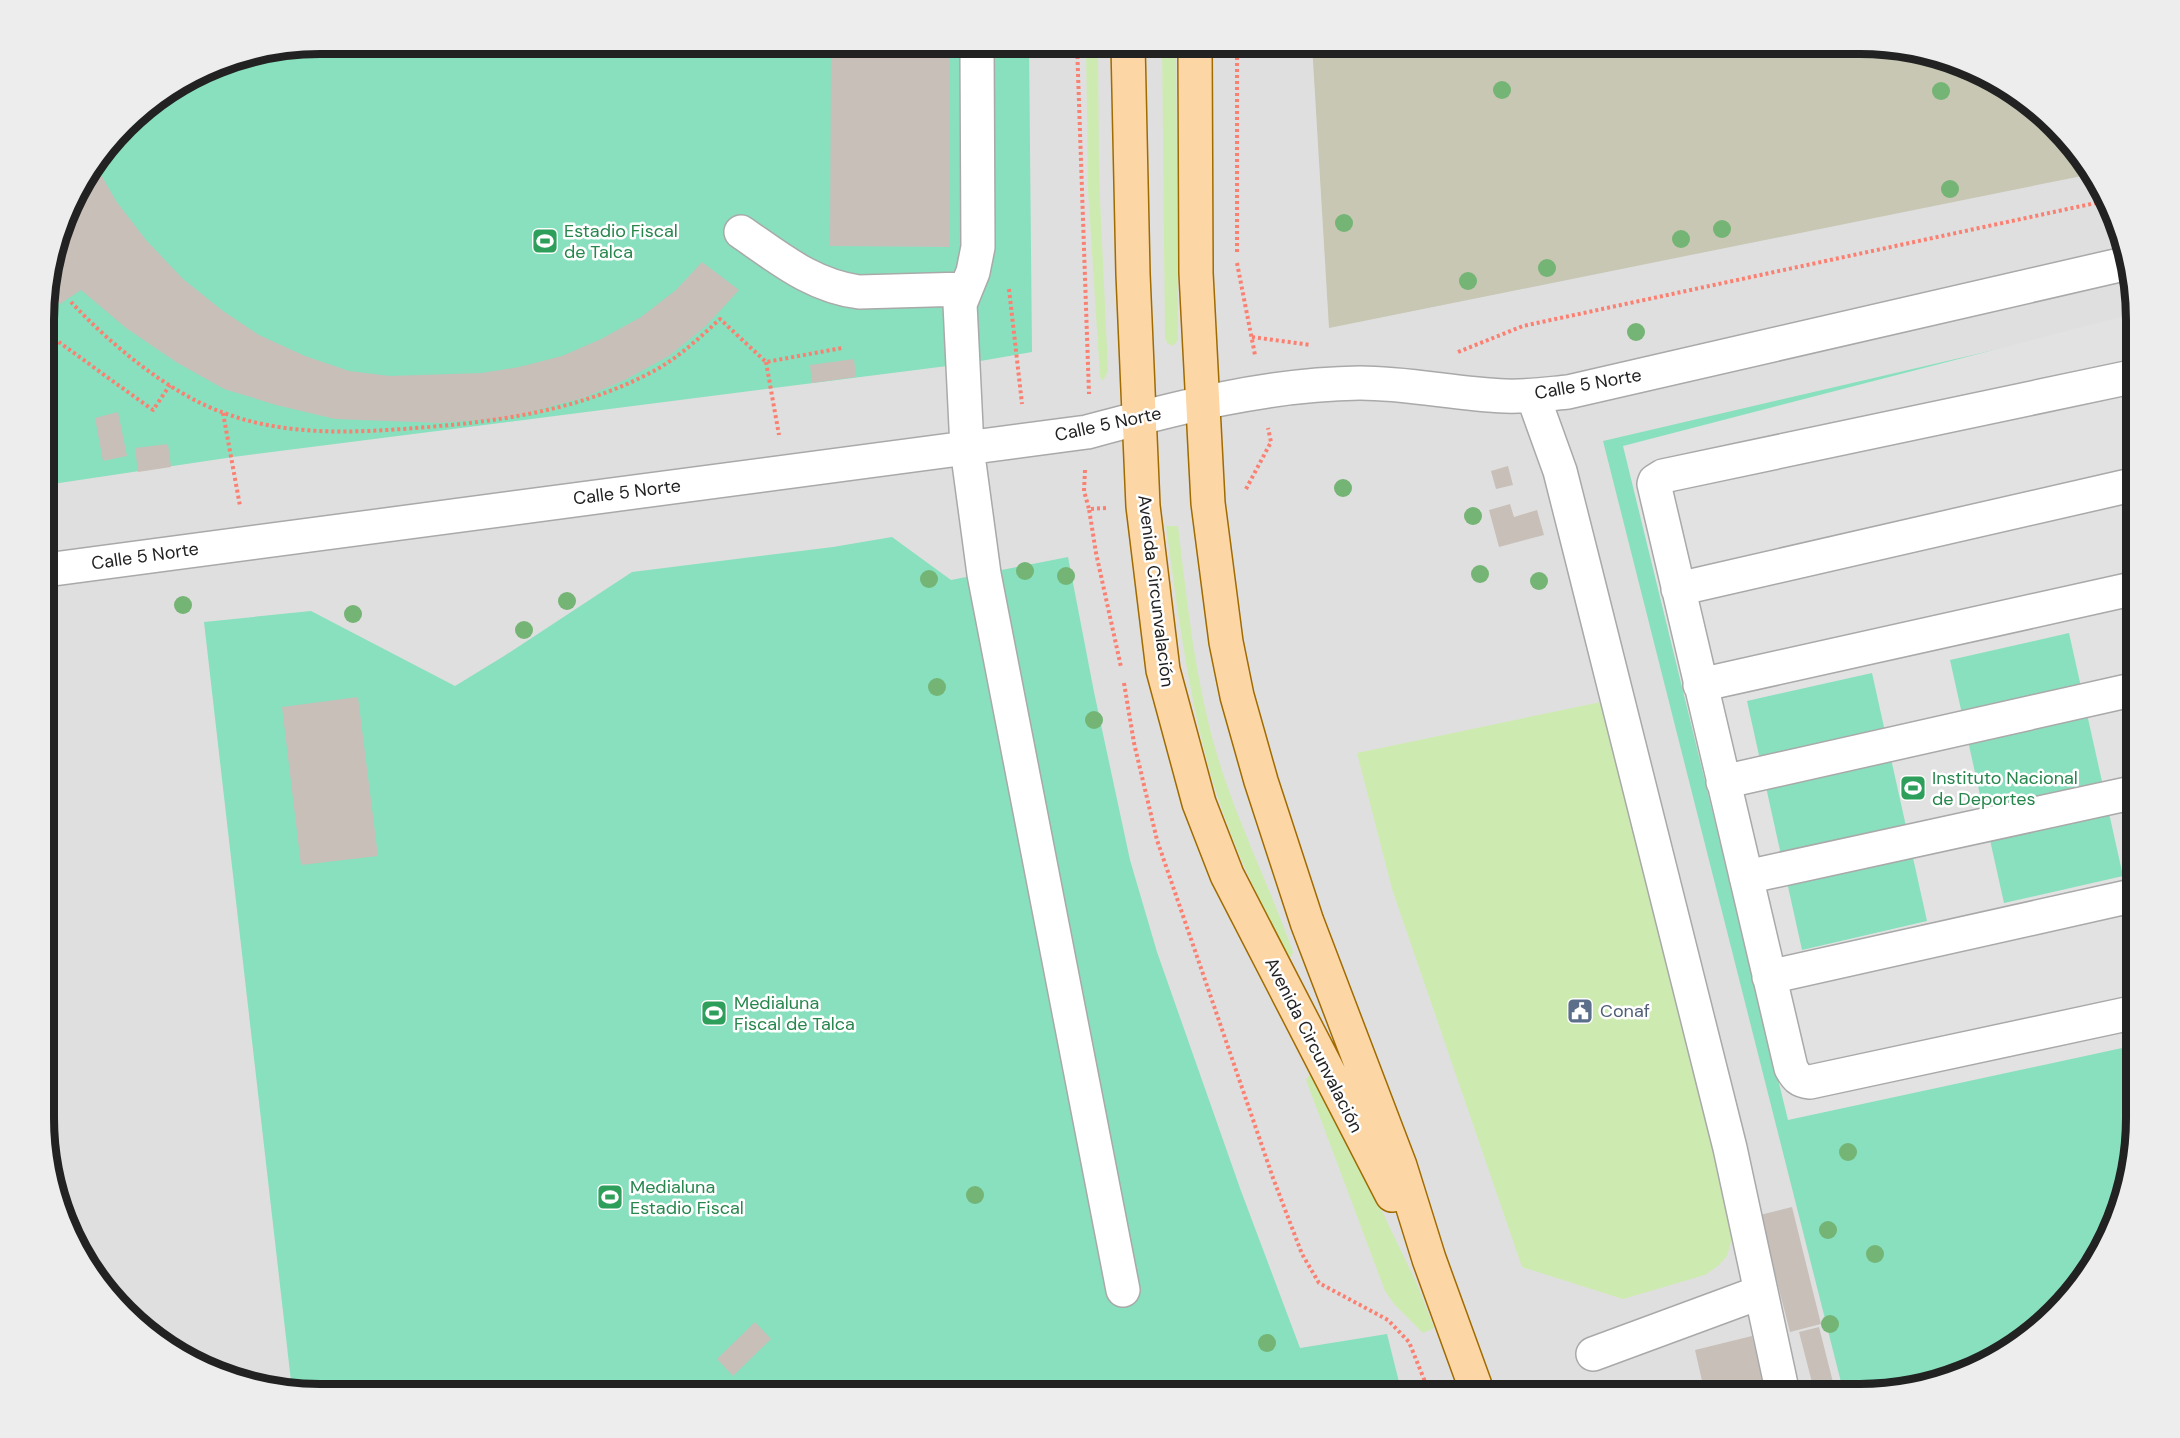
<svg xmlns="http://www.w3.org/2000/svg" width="2180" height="1438" font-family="'DM Sans',sans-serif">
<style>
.residential{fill:#e0dfdf}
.construction{fill:#c7c7b4}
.grass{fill:#cdebb0}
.pitch{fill:#88e0be}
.parking{fill:#e2e2e2;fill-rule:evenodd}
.building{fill:#c7bfb8}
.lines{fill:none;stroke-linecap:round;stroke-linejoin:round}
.minor-casing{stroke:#a9a9a9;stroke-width:36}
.major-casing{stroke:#a06b00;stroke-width:36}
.path{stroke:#fa8072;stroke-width:4;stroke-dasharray:3 3;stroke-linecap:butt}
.minor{stroke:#fff;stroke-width:33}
.major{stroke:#fcd6a4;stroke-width:33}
.tree{fill:#74b475}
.labels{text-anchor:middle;stroke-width:5;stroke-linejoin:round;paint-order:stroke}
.leisure-label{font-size:18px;fill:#27864d;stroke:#fff;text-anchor:start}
.street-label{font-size:18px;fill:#222;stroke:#fff}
.service-label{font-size:18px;fill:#4e5e75;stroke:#fff;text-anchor:start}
.rim{fill:none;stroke:#222;stroke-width:8}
</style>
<rect width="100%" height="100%" fill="#f2efe9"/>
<path class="residential" d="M320 44H1860L1949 58 2014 90 2100 182 2136 302V1136L2122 1207 2090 1272 1998 1358 1878 1394H320L231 1380 166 1348 81 1257 46 1154V284L137 112 215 64Z"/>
<path class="construction" d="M1312 44H1860L1949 58 2014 90 2092 174 1329 328Z"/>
<path class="grass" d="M1086 44H1098L1099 177 1108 371 1103 381 1100 377 1088 190Z
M1162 44H1176L1178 340 1173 346 1167 343 1165 337Z
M1178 526C1187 601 1195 678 1216 751 1236 820 1269 884 1293 952L1291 957 1287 955C1266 913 1244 870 1228 826 1192 731 1180 627 1166 526Z
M1601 702 1732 1213 1731 1242 1727 1256 1718 1266 1705 1275 1623 1299 1522 1267 1392 889 1357 753Z
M1313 1073 1318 1078 1416 1282 1434 1328 1423 1333 1394 1304 1385 1291 1306 1080 1310 1074Z"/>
<path class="pitch" d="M320 44H1029L1032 352 963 364 233 457 46 485V284L72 197 137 112 215 64Z
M2136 317V1136L2122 1207 2090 1272 1998 1358 1878 1394H1844L1603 441Z
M892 537 951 580 1068 557 1094 692 1130 860 1157 952 1241 1191 1300 1348 1387 1334 1402 1394H320L292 1390 204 622 311 611 455 686 504 656 632 572 833 547Z"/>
<path class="parking" d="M2136 313V1045L1788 1120 1623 446ZM2069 633 2123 876 2004 903 1950 660ZM1872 673 1927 921 1802 950 1747 701Z"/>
<path class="building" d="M831 44H950L949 247 830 246Z
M96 166 116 201 146 240 183 279 223 311 259 335 305 356 349 371 390 376 481 373 519 367 562 356 601 339 641 317 676 290 702 262 739 290 706 326 669 356 625 380 583 398 507 418 440 423 335 419 276 405 224 389 176 362 126 328 81 290 60 304 46 293V284L72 197Z
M854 359 856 377 812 383 810 365Z
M118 412 127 456 103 461 95 418Z
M168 444 171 467 138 472 135 448Z
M1508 466 1513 485 1496 489 1491 471Z
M1510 504 1514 517 1537 510 1544 535 1499 547 1489 510Z
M358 697 378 856 301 865 282 707Z
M1792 1207 1821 1324 1790 1332 1760 1215Z
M755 1322 771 1339 733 1376 717 1359Z
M1819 1327 1836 1394H1815L1799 1332Z
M1752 1336 1766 1394H1705L1695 1350Z"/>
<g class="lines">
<defs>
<path id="minor" d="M977 44 978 247 973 272 960 304 967 448 984 574 1123 1290
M741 232C779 258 812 286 859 292L965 289
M2136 376 1663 476 1655 481 1654 484 1791 1068C1796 1077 1799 1081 1810 1082L2136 1012
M1533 396 1560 471 1581 554 1730 1148 1783 1394
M46 570 1087 432C1176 408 1267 384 1360 383 1408 383 1456 394 1505 396 1526 397 1547 394 1568 392L2124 264
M1678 589 2136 484
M1700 685 2136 588
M1723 782 2136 689
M1746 877 2136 792
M1769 977 2136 895
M1593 1354 1761 1292"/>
<path id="major" d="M1128 44 1133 274 1143 506 1163 670 1199 803 1227 875 1392 1195
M1195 44 1196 273 1208 503 1226 642 1237 696 1261 781 1307 922 1400 1166 1429 1259 1478 1394"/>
</defs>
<use href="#minor" class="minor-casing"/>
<use href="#major" class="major-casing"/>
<path class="path" d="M1077 44 1089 394
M1237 252V44
M1237 263 1255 355
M1009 289 1022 404
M71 302C110 344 170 394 224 413 286 436 351 433 416 428 496 422 576 411 648 374 676 360 697 340 720 319L766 362 842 348
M46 329 60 343 153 410 170 385
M1252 337 1311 345
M1458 352 1523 326 2105 201
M766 362 779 435
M223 413 240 506
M1085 470 1084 491 1089 509
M1246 489 1271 442 1268 428
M1106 508 1089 509 1096 553 1121 667
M1124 683 1134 743 1157 840 1273 1178 1302 1254 1319 1283 1388 1320 1409 1342 1430 1394"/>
<use href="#minor" class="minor"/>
<use href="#major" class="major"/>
</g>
<g class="tree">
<circle cx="1502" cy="90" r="9"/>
<circle cx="1941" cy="91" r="9"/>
<circle cx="1950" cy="189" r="9"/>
<circle cx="1344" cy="223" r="9"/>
<circle cx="1722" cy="229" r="9"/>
<circle cx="1681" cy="239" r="9"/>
<circle cx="1547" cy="268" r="9"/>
<circle cx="1468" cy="281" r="9"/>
<circle cx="1636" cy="332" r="9"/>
<circle cx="1343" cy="488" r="9"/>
<circle cx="1473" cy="516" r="9"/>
<circle cx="1025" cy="571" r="9"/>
<circle cx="1480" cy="574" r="9"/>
<circle cx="1066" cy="576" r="9"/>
<circle cx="929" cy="579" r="9"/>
<circle cx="1539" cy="581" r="9"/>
<circle cx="567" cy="601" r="9"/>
<circle cx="183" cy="605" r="9"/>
<circle cx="353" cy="614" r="9"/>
<circle cx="524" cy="630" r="9"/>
<circle cx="937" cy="687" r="9"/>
<circle cx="1094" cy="720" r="9"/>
<circle cx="1848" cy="1152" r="9"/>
<circle cx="975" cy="1195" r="9"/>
<circle cx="1828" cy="1230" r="9"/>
<circle cx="1875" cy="1254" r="9"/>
<circle cx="1830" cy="1324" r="9"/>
<circle cx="1267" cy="1343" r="9"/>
</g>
<defs>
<symbol id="stadium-square" viewBox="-11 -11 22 22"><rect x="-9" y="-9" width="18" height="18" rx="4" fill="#2e9e5b" stroke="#fff"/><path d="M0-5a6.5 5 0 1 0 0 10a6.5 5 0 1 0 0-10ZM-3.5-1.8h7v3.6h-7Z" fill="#fff"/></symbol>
<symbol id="civic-square" viewBox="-11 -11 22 22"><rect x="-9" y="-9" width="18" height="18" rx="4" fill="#5c6f8a" stroke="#fff"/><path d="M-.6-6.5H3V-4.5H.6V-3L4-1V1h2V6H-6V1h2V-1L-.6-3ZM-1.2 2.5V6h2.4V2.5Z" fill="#fff"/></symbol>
</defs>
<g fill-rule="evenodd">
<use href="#stadium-square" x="530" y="226" width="30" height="30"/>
<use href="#stadium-square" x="1898" y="773" width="30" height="30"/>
<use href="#civic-square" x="1565" y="996" width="30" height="30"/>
<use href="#stadium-square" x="699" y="998" width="30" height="30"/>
<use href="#stadium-square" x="595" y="1182" width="30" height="30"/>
</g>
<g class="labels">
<g class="leisure-label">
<text x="564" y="237">Estadio Fiscal<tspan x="564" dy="21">de Talca</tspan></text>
<text x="1932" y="784">Instituto Nacional<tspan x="1932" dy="21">de Deportes</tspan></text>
<text x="734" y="1009">Medialuna<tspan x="734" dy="21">Fiscal de Talca</tspan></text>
<text x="630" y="1193">Medialuna<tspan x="630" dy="21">Estadio Fiscal</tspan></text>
</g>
<g class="street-label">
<text transform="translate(1588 384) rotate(-10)" y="6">Calle 5 Norte</text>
<text transform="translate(1108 424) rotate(-12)" y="6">Calle 5 Norte</text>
<text transform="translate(627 492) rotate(-7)" y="6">Calle 5 Norte</text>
<text transform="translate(145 556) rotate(-8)" y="6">Calle 5 Norte</text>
<text transform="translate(1156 591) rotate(83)" y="6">Avenida Circunvalación</text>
<text transform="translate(1314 1045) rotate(63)" y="6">Avenida Circunvalación</text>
</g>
<g class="service-label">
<text x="1600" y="1017">Conaf</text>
</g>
</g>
<path d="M0 0H2180V1438H0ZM320 54H1860A266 266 0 0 1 2126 320V1118A266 266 0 0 1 1860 1384H320A266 266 0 0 1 54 1118V320A266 266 0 0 1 320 54Z" fill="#ededed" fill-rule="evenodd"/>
<path class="rim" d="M320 54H1860A266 266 0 0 1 2126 320V1118A266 266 0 0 1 1860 1384H320A266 266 0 0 1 54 1118V320A266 266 0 0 1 320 54Z"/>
</svg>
